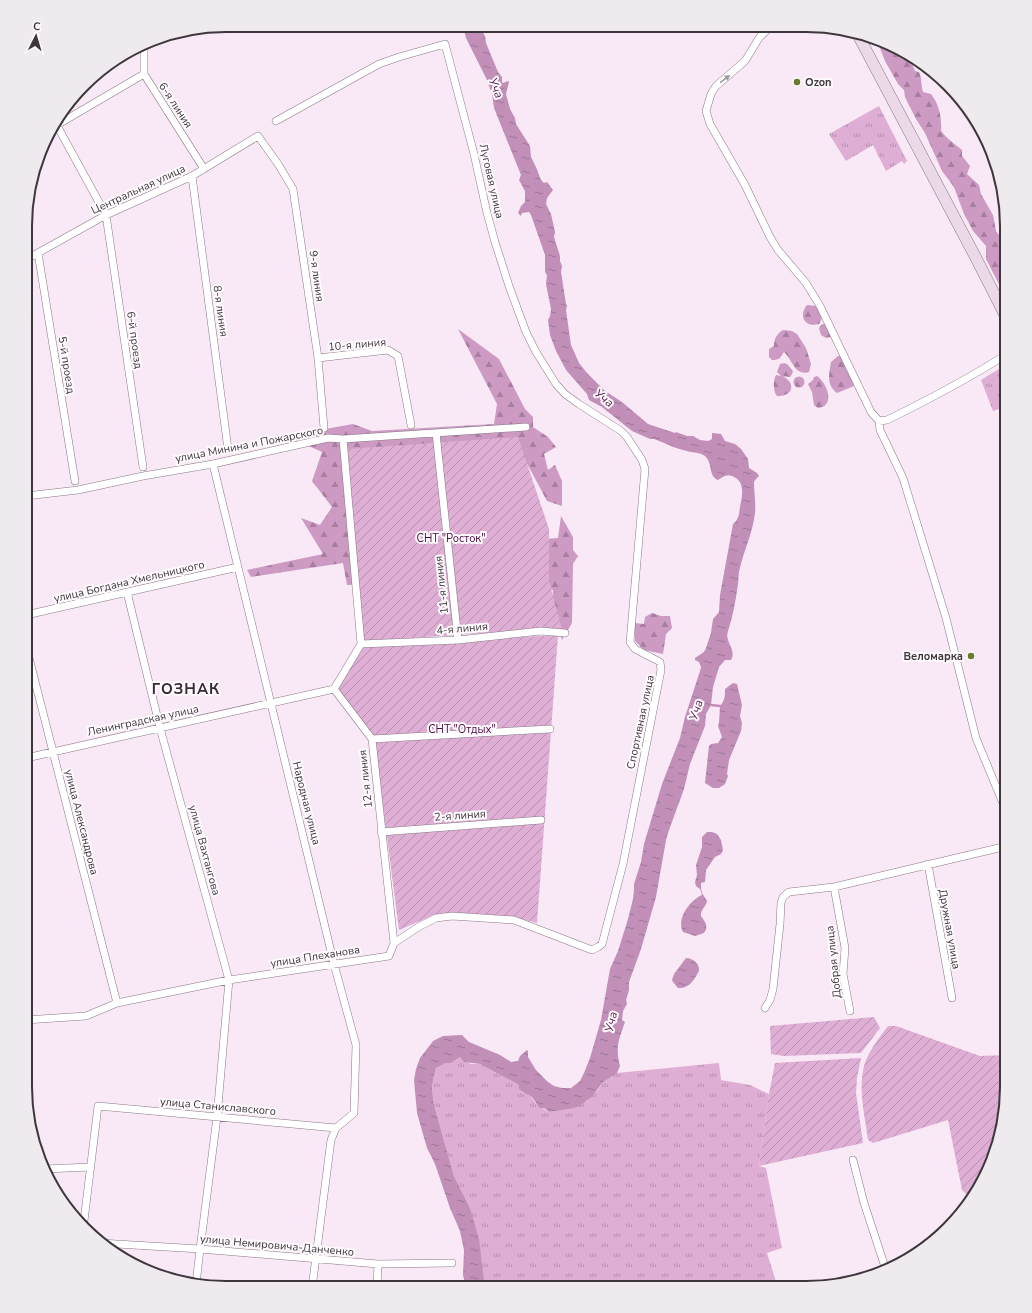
<svg xmlns="http://www.w3.org/2000/svg" width="1032" height="1313" font-family="'Nunito Sans',sans-serif">
<style>
.grass{fill:url(#grass-tufts)}
.forest{fill:url(#forest-firs)}
.garden{fill:url(#garden-furrows)}
.water{fill:url(#water-ripples)}
.lines{fill:none;stroke-linecap:round;stroke-linejoin:round}
.stream{stroke:#c18fb8;stroke-width:2.5}
.minor-casing{stroke:#887985;stroke-width:8}
.secondary-casing{stroke:#887985;stroke-width:12}
.minor{stroke:#fff;stroke-width:7}
.secondary{stroke:#ecd9e8;stroke-width:11}
.oneway{fill:#9e9b9e}
.poi-dot{fill:#657b2d;stroke:#fefafd;stroke-width:1.5}
.labels{text-anchor:middle;stroke-width:4;stroke-linejoin:round;paint-order:stroke}
.poi-label{font-size:11px;font-weight:bold;fill:#3d373c;stroke:#fefafd;text-anchor:start}
.street-label{font-size:11px;fill:#3d373c;stroke:#fefafd}
.park-label{font-size:11px;fill:#480b41;stroke:#fefafd}
.water-label{font-size:12px;font-style:italic;fill:#5c2054;stroke:#fefafd}
.district-label{font-size:15px;font-weight:bold;letter-spacing:1px;fill:#362933;stroke:#fefafd}
.rim{fill:none;stroke:#3d373c;stroke-width:2}
</style>
<defs>
<pattern id="grass-tufts" width="24" height="20" patternUnits="userSpaceOnUse"><rect width="24" height="20" fill="#dfaed5"/><path d="M3 7l-1-3M5 7V3M7 7l1-3M15 17l-1-3M17 17v-4M19 17l1-3" fill="none" stroke="#b68eae"/></pattern>
<pattern id="forest-firs" width="22" height="20" patternUnits="userSpaceOnUse"><rect width="22" height="20" fill="#cc9ac3"/><path d="M5 1l3.5 6h-7zM16 11l3.5 6h-7z" fill="#a77ea0"/></pattern>
<pattern id="garden-furrows" width="10" height="10" patternUnits="userSpaceOnUse"><rect width="10" height="10" fill="#dfaed5"/><path d="M-1 1l2-2M0 10L10 0M9 11l2-2" fill="none" stroke="#b68eae"/></pattern>
<pattern id="water-ripples" width="26" height="14" patternUnits="userSpaceOnUse"><rect width="26" height="14" fill="#c18fb8"/><path d="M2 4q2-2 4 0t4 0M15 11q2-2 4 0t4 0" fill="none" stroke="#9e7697"/></pattern>
</defs>
<rect width="100%" height="100%" fill="#f9e8f6"/>
<path class="grass" d="M879 106 907 161 904 164 902 161 886 171 873 145 846 161 829 134Z
M1004 366 1007 372V406L993 411 981 380Z
M460 1057 471 1064H480L519 1085 518 1088 523 1093 530 1095 536 1104 547 1111 549 1112 570 1109 587 1101 598 1090 602 1083 617 1073 719 1063 721 1080 750 1085 769 1094 759 1166 766 1168 782 1248 767 1253 778 1288H485L470 1208 454 1176 434 1105 432 1089 433 1080 436 1068 446 1063H451Z"/>
<path class="forest" d="M876 38C887 41 902 47 909 57 912 61 913 67 915 71L919 72C922 79 921 85 923 92L931 94C939 104 942 118 941 131 947 139 955 144 962 150V156L970 166 967 174 979 185 981 194 993 215 996 231 1005 243 1007 250V300L986 259V246L973 231 964 214 954 187 942 171 925 133 916 119 905 97 904 90 898 84 885 61Z
M807 305 816 306C820 312 824 318 819 324 805 328 798 316 807 305Z
M822 324H825L831 337 826 338 821 335 819 328Z
M458 329 499 359 525 409 533 417V427L548 437 556 447 544 454 548 470 555 465 562 481V506L547 501 515 441 364 584 347 585 343 563 251 577 247 570 323 554 301 518 320 525 332 507 312 481 322 452 287 436 353 424 372 431 494 424 497 404Z
M783 330 792 331 797 334 806 348 811 364 809 372C794 376 793 360 784 352 780 358 780 360 772 360L769 357V349L774 346C774 338 777 334 783 330Z
M838 356H841L847 367 854 386 837 393C826 385 829 374 831 362Z
M784 363 787 364 793 371 792 374 790 377 782 376C796 382 794 397 777 396 773 392 773 380 776 375L781 376 777 372 780 364Z
M817 376C827 383 836 406 818 408L814 405 812 392 808 384 813 380 814 377Z
M793.5 382a5.5 5.5 0 1 1 11 0a5.5 5.5 0 1 1-11 0Z
M561 516 573 537V550L578 556 573 564 572 623 562 640 552 609 553 590 522 577 530 540 558 538Z
M652 613 661 616H670L672 628 666 634 663 654 644 650 635 641V623L644 624 645 617Z"/>
<path class="garden" d="M518 437 549 529V581L562 629 534 630 364 641 347 449Z
M558 635 537 923 513 917 449 913 434 915 399 930 374 736 337 689 362 646Z
M874 1017 880 1028 861 1053 784 1056 771 1054 770 1026Z
M888 1026H896L980 1056 1007 1055V1100L996 1152 974 1196C969 1196 966 1194 962 1190L948 1120 873 1143 868 1140C865 1117 858 1089 864 1066 868 1052 879 1038 888 1026Z
M861 1058 857 1078 856 1093 863 1143 759 1166 769 1094 775 1063Z"/>
<path class="water" d="M463 26H479L485 36 486 43 498 72 502 77V82L503 83 508 81 509 82 506 94 510 109 515 118 516 124 530 146 531 157 536 167 541 180 544 183 547 182 553 190 547 198 546 204 551 214 555 232 554 237 560 256V261L562 266 561 272 566 304 567 306 566 310 571 345 579 363 587 373 605 391 622 402 648 424 675 433 676 432 687 436H693L700 440 708 441 712 439V433L721 434 725 441 735 444 741 449 748 459 749 468 757 473 759 476 755 480 754 482C754 493 756 502 755 513 753 532 744 550 740 568 738 573 739 579 738 584 736 599 733 616 728 631 724 642 737 649 731 660H725L719 667 713 687 711 705 706 714 705 726 690 764 684 789 669 830 666 840 656 897 641 949 629 982V990L626 1000 627 1004 623 1011 622 1020 625 1022C619 1040 615 1046 620 1066L617 1073 602 1083 593 1096 580 1106 570 1109 549 1112 544 1108H540C537 1105 535 1101 532 1097 529 1094 523 1094 518 1088L519 1085 480 1064 464 1062 460 1057 451 1063H446L436 1068 433 1080 432 1089 434 1105 454 1176 470 1208 479 1239 485 1288H466L463 1275 464 1250 460 1231 450 1208 435 1164 427 1148 417 1113 414 1080 416 1069 420 1058 433 1041 443 1036 462 1035 469 1042 500 1055 511 1062 518 1061 520 1056 527 1050 528 1051V1057L536 1070 548 1082 554 1086 562 1088H571L580 1081 584 1073 590 1058 601 1020 610 969 618 951 628 919 633 899 634 889V884L641 862 644 844 662 784 680 738 685 717 700 671 701 667 699 662 695 660V658L704 652 706 648 711 633 713 619 719 612 720 595 733 524C739 519 739 514 740 507 742 496 746 481 732 476 726 474 723 477 718 480 708 476 713 463 705 456 699 452 694 453 687 451 676 449 665 443 654 439H650L632 431 602 407 589 400 587 394 566 370 556 351 550 335 548 320 550 316 551 309 546 284 547 275 545 272V255L531 215 529 212 522 213 521 216 518 213 521 206 525 202V191L519 180 521 175 494 108 492 94 487 80 466 38Z
M733 683 737 684 742 705 740 716 742 723 741 731 729 760 727 774 728 776 725 784 719 788H713L705 783 709 746 711 744 718 743 722 737 718 726 719 723 720 706C725 700 725 697 725 689Z
M707 832H712L717 834 721 840 723 850 721 854 715 857 706 870 705 882 701 883C701 894 702 892 707 901 706 907 700 910 701 916 705 922 709 926 704 933L695 936 683 932C676 919 690 900 702 895L700 889 696 886 695 882 697 875 696 865 702 847V837Z
M686 958C693 958 700 964 699 971 694 980 689 989 678 988L673 982 672 980 674 974Z"/>
<g class="lines">
<path class="stream" d="M711 705 720 706"/>
<defs>
<path id="minor" d="M770 27 759 38 745 61 716 86 711 94 706 111 710 124 745 185 770 237 778 250 806 283 820 306 871 412 879 421 880 430 903 478 946 618 976 738 1007 813
M144 48V74L204 169
M55 122 106 215 143 467
M50 129 144 74
M192 176 228 449
M38 253 75 481
M27 259 106 215 192 176 258 136 278 164 293 189 318 358 324 428
M318 358 388 350 398 356 411 425
M879 421 887 420C928 400 968 379 1007 354
M436 433 458 640
M343 439 361 644 334 689 372 739 394 943
M213 464 334 964 356 1045 354 1113 336 1128 331 1140 312 1288
M26 496 78 490 143 476 213 464 328 438 343 439 526 427
M127 592 160 728 229 980 217 1117 200 1249 196 1284
M26 615 238 567
M361 644 458 640 541 631 565 633
M26 646 117 1003
M372 739 550 729
M26 758 334 689
M381 832 541 820
M928 864 952 998
M834 887 845 948 843 974 850 1011
M765 1008 770 1000 773 989 780 924 781 903 783 897 789 892 834 887 1007 846
M25 1020 86 1016 117 1003 229 980 389 956 394 943 420 926 436 918 452 916 514 920 592 950 598 947 602 944 623 864 661 670 660 662 635 649 630 642 645 469 642 460 627 437 621 431 579 404 565 394 556 384 536 352 526 332 509 286 495 242 487 213 474 154 445 44 399 57 379 64 276 121
M853 1160 864 1203 886 1270
M44 1169 91 1167
M83 1229 98 1106 336 1128
M100 1243 200 1249 378 1264 452 1263
M377 1288 378 1264"/>
<path id="secondary" d="M857 33 976 258 1007 319"/>
</defs>
<use href="#minor" class="minor-casing"/>
<use href="#secondary" class="secondary-casing"/>
<use href="#minor" class="minor"/>
<use href="#secondary" class="secondary"/>
</g>
<defs><path id="oneway-solid" d="M-6-.8H1V-3.2L6.5 0L1 3.2V.8H-6Z"/></defs>
<use class="oneway" href="#oneway-solid" transform="translate(725 79) rotate(-37)"/>
<g class="poi-dot">
<circle cx="797" cy="82" r="4"/>
<circle cx="971" cy="656" r="4"/>
</g>
<g class="labels">
<g class="poi-label">
<text x="805" y="86">Ozon</text>
<text x="963" y="660" text-anchor="end">Веломарка</text>
</g>
<g class="street-label">
<text transform="translate(176 105) rotate(57)" y="4">6-я линия</text>
<text transform="translate(492 181) rotate(77)" y="4">Луговая улица</text>
<text transform="translate(138 189) rotate(-25)" y="4">Центральная улица</text>
<text transform="translate(317 276) rotate(82)" y="4">9-я линия</text>
<text transform="translate(221 311) rotate(82)" y="4">8-я линия</text>
<text transform="translate(135 340) rotate(82)" y="4">6-й проезд</text>
<text transform="translate(357 344) rotate(-5)" y="4">10-я линия</text>
<text transform="translate(67 365) rotate(81)" y="4">5-й проезд</text>
<text transform="translate(249 444) rotate(-11)" y="4">улица Минина и Пожарского</text>
<text transform="translate(129 581) rotate(-13)" y="4">улица Богдана Хмельницкого</text>
<text transform="translate(441 585) rotate(-96)" y="4">11-я линия</text>
<text transform="translate(462 628) rotate(-5)" y="4">4-я линия</text>
<text transform="translate(143 720) rotate(-12)" y="4">Ленинградская улица</text>
<text transform="translate(640 722) rotate(-78)" y="4">Спортивная улица</text>
<text transform="translate(365 779) rotate(-96)" y="4">12-я линия</text>
<text transform="translate(307 803) rotate(76)" y="4">Народная улица</text>
<text transform="translate(460 815) rotate(-4)" y="4">2-я линия</text>
<text transform="translate(82 822) rotate(76)" y="4">улица Александрова</text>
<text transform="translate(205 850) rotate(75)" y="4">улица Вахтангова</text>
<text transform="translate(950 929) rotate(80)" y="4">Дружная улица</text>
<text transform="translate(315 956) rotate(-9)" y="4">улица Плеханова</text>
<text transform="translate(833 962) rotate(-96)" y="4">Добрая улица</text>
<text transform="translate(218 1106) rotate(5)" y="4">улица Станиславского</text>
<text transform="translate(277 1245) rotate(5)" y="4">улица Немировича-Данченко</text>
</g>
<g class="park-label">
<text x="451" y="542">СНТ "Росток"</text>
<text x="462" y="733">СНТ "Отдых"</text>
</g>
<g class="water-label">
<text transform="translate(496 88) rotate(69)" y="4">Уча</text>
<text transform="translate(604 398) rotate(40)" y="4">Уча</text>
<text transform="translate(696 710) rotate(-72)" y="4">Уча</text>
<text transform="translate(611 1022) rotate(-77)" y="4">Уча</text>
</g>
<g class="district-label">
<text x="186" y="694">ГОЗНАК</text>
</g>
</g>
<path d="M0 0H1032V1313H0ZM226 32H806A194 194 0 0 1 1000 226V1087A194 194 0 0 1 806 1281H226A194 194 0 0 1 32 1087V226A194 194 0 0 1 226 32Z" fill="#efeaee" fill-rule="evenodd"/>
<path class="rim" d="M226 32H806A194 194 0 0 1 1000 226V1087A194 194 0 0 1 806 1281H226A194 194 0 0 1 32 1087V226A194 194 0 0 1 226 32Z"/>
<g transform="translate(36 36) rotate(5)" stroke="#fefafd" stroke-width="3" paint-order="stroke">
<path d="M0-3L7 15L0 10L-7 15Z" fill="#3d373c"/>
<text y="-6" font-size="11" font-weight="bold" text-anchor="middle" fill="#3d373c">С</text>
</g>
</svg>
